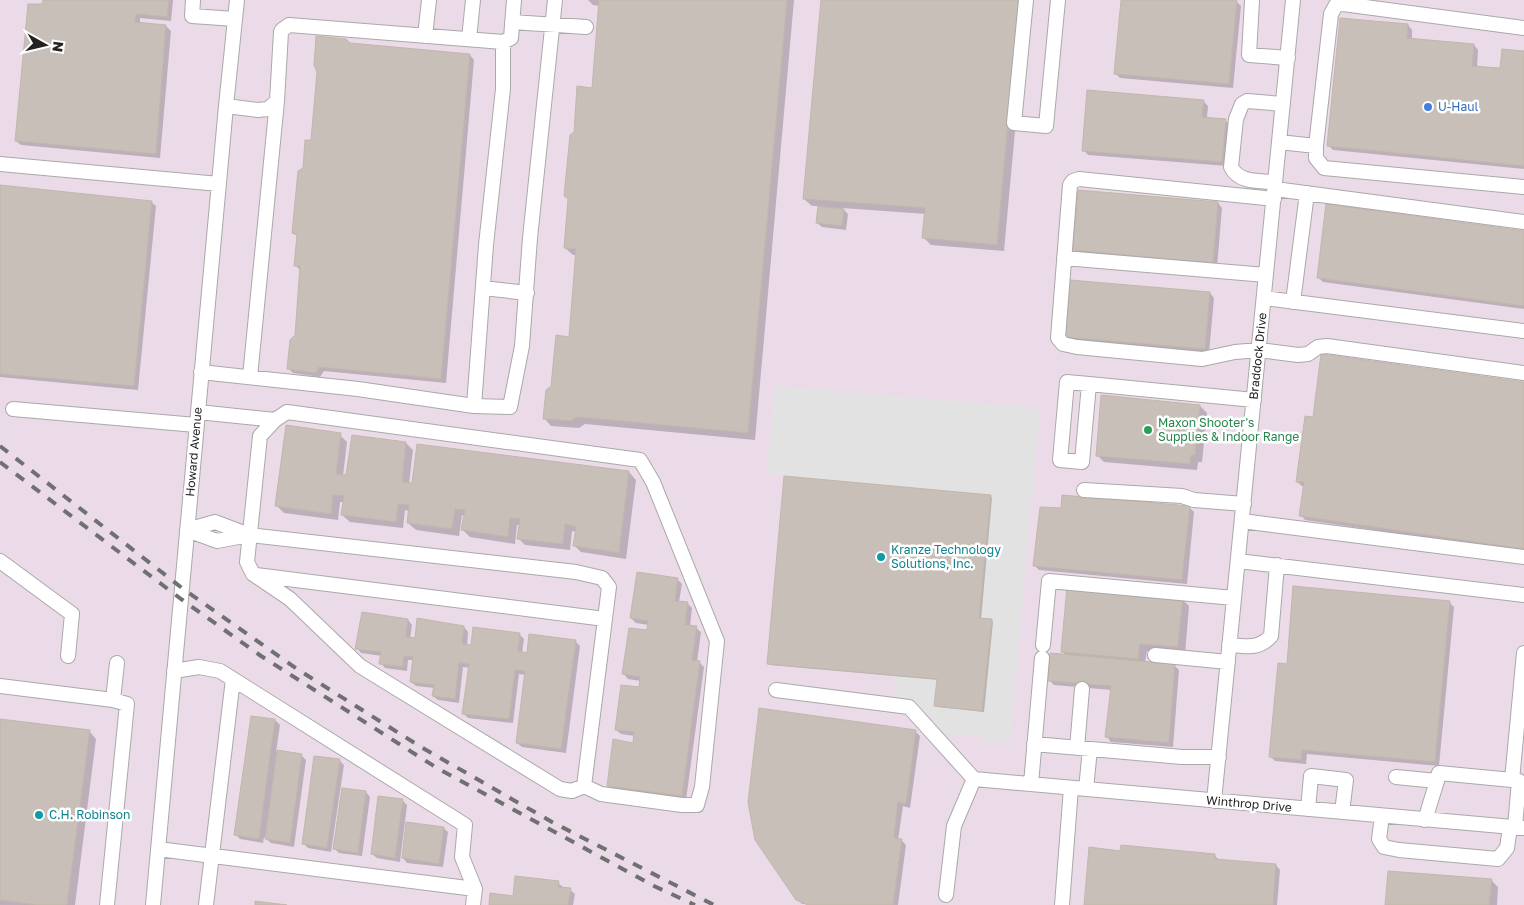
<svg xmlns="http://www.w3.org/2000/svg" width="1524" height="905" font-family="'Golos Text',sans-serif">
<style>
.industrial{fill:#ebdbe8}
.parking{fill:#e2e2e2}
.shadow{fill:#0003}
.building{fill:#c7bfb8;stroke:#c4b6ab}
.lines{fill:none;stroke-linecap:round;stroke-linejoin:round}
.minor-casing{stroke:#a9a9a9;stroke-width:16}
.minor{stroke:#fff;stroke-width:14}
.rail{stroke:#707070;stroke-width:4;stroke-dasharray:10 10;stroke-linecap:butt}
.shop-dot{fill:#3f7fe0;stroke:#fff;stroke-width:2}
.leisure-dot{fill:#2e9e5b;stroke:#fff;stroke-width:2}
.culture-dot{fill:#0f9aa8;stroke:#fff;stroke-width:2}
.labels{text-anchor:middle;stroke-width:5;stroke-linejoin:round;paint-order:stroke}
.shop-label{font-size:12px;fill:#366cbe;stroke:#fff;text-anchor:start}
.street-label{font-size:12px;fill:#222;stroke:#fff}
.leisure-label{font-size:12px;fill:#27864d;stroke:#fff;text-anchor:start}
.culture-label{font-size:12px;fill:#0d838f;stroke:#fff;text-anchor:start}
</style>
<rect width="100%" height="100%" fill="#f2efe9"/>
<path class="industrial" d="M0 0H1524V905H0Z"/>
<path class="parking" d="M774 386 1040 408 1010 744 984 742V737L944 734 914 699 893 697 895 675 937 679 935 706 982 711 992 619 979 618 991 495 767 474Z"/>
<path class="shadow" d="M44 0H173L171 21 140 18V24L166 26 171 31 160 158 21 145 16 141Z
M588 0H794L755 440 585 424 579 428 551 426 544 418 552 387 570 338 577 255H573L565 248 593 89 600 6 593 5Z
M822 0H1027L1004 251 931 245 924 238 926 214 842 208 848 214 846 230 822 227 817 223 819 206H812L804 199Z
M1122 0 1236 1 1241 6 1233 88 1120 78 1115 73Z
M1408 25 1412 30V39L1474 45 1478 50 1477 67 1501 70 1524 52V169L1333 150 1329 146Z
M350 45 470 55 474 60 446 383 324 371 320 377 293 373 288 368 296 336 301 271 296 266 298 237 293 232 304 169 312 141 319 71Z
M1203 101 1208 106 1207 118 1225 120 1230 125 1227 166 1088 155 1084 150Z
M0 187 151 202 156 206 138 390 0 377Z
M1218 203 1222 208 1217 267 1079 254 1074 249Z
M1524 232V309L1323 282 1318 277Z
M1210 293 1214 298 1209 353 1071 341 1066 336Z
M1524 383V552L1305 520 1301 515 1305 486H1302L1297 482 1314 419Z
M1200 406 1207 413 1202 462H1198L1197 470 1104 462 1097 455Z
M340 435 347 442 343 476 347 477 406 443 413 450 409 484 629 472 636 480 626 559 581 552 574 545 576 532 572 531 570 550 525 545 518 538 520 525H517L515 544 470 537 463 530 465 516 462 515 459 536 416 530 408 523 409 511 405 510 403 528 350 522 342 515 344 502H340L338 520 284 513 277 506Z
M990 496 992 498 981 620H991L993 622 984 712 938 707 936 705 939 680 770 665 768 663Z
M1189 507 1194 512 1187 584 1039 570 1035 566Z
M677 579 682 584 679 602 688 604 692 608 690 627 696 628 701 632 697 662H699L704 667 686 800 613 790 609 785 634 744 635 736 621 734 616 730 640 688 641 681 628 679 624 674 648 632 649 625 636 623 631 618Z
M1182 599 1189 606 1185 654 1147 651 1145 663 1174 665 1179 670 1173 747 1111 742 1107 737 1111 690 1054 685 1049 680 1066 655 1062 652Z
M1449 602 1454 607 1439 766 1307 754 1306 764 1275 761 1270 756Z
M408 620 412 625 410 639 416 640 464 627 468 632 467 646 472 647 519 634 524 639 522 653 528 654 575 641 580 646 566 753 522 747 517 743 526 675 519 674 513 723 468 718 463 713 470 668 463 667 459 703 438 700 433 696 434 688 416 686 411 682 414 660H408L407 671 385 668 381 663 382 656 361 653 357 648Z
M252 717 275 720 280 725 276 752 301 755 306 760 294 847 271 843 264 837 263 843 240 839 236 835Z
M0 720 89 731 96 739 75 905H0Z
M915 731 920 736 910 808 903 806 898 840H901L906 845 898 905 802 904 797 899Z
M339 760 344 765 331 852 308 848 304 844Z
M366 792 370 797 362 856 339 853 334 848Z
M403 801 407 805 400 862 377 858 372 854Z
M443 828 448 832 443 867 407 863 403 858Z
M1121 852 1214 855 1219 860 1276 865 1280 870 1277 905H1085Z
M1491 880 1498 887 1497 905H1386Z
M558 883 563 887V889L570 890 575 894 573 905H490Z"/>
<path class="building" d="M43 0H169L167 17 136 14 135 22 166 25 156 154 15 141 28 4H42Z
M599 0H787L748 433 577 417 571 421 543 419 546 390 551 386 556 335 569 337 576 249 564 248 568 199 564 196 570 135 574 132 577 86 592 88Z
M821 0H1019L997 245 922 238 925 208 803 199Z
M1121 0H1237L1229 84 1114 74Z
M1340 18 1408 24 1407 38 1474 44 1472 66 1500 68 1502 49 1524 51V166L1327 146Z
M316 36 346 39 350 43 470 54 441 379 319 367 316 373 287 369 290 340 295 335 300 266H294L297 235 292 233 298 171 303 168 305 140H311L317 72 314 65Z
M1087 90 1204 100 1202 117 1226 119 1222 162 1082 151Z
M0 185 152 201 134 386 0 374Z
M1078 190 1218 202 1213 263 1073 250Z
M1326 204 1524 231V306L1317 278Z
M818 206 844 209 842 226 816 223Z
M1070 280 1210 292 1205 349 1065 337Z
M1321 354 1524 382V549L1299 516 1304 482H1296L1305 416 1313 417Z
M1101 395 1200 405 1195 455H1191L1190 464 1096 456Z
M286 425 341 433 336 474 346 475 352 435 406 442 402 482 412 483 417 444 629 471 619 553 573 546 576 527 565 524 563 544 517 539 520 519 510 518 508 537 461 530 465 510 455 509 452 529 407 523 409 505 398 504 396 522 341 515 344 496 333 495 331 514 275 506Z
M784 476 991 495 979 618 992 619 982 711 934 706 937 679 767 664Z
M1062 495 1190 506 1182 580 1033 566 1040 507 1061 508Z
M637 572 678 578 675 601 688 602 685 625 697 626 692 660 700 661 682 796 607 786 613 739 633 743 634 732 615 730 621 685 639 687 640 677 622 674 629 628 647 630 648 621 630 618Z
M1293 586 1450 601 1435 762 1302 750 1301 760 1269 757 1278 663 1287 664Z
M1067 587 1183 597 1178 647 1140 644 1138 659 1061 652Z
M362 612 408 619 406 637 415 638 417 618 464 626 462 644 471 645 473 627 520 633 518 651 527 653 529 634 576 640 561 749 516 743 525 671 515 670 509 719 462 714 469 664 459 663 455 699 432 696 434 685 410 682 413 657 404 656 403 667 379 664 381 652 355 649Z
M1050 653 1175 664 1169 743 1105 737 1111 686 1048 681Z
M759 708 916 730 906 804 898 802 894 838 902 839 893 905H808L796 900 755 840 748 802Z
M251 716 275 719 259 839 234 835Z
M0 719 90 730 67 905H36L0 900Z
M277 750 302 754 290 843 265 839Z
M314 756 340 759 327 848 302 844Z
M342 788 366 791 358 853 333 849Z
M378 796 403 799 395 858 371 854Z
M406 822 444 827 439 864 402 858Z
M1121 845 1215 854V859L1276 864 1273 905H1084L1089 847 1120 851Z
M1388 871 1492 879 1489 905H1385Z
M515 876 559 881 558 887 571 888 568 905H489L490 893 513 896Z
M255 901 287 905H255Z"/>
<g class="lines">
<defs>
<path id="minor" d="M193 0 192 16 235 19
M1026 0 1014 123 1046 126 1058 0
M1252 0 1249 55 1288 58
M512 22 586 27
M1524 28 1343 4 1336 5 1331 14 1316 146V158L1324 168 1524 187
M425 36 429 0
M469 39 473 0
M503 42V89L486 245 474 406 510 407 522 346 530 238 555 0
M226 106 258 110 268 109 277 101 281 32 282 30 289 25 503 42 511 38 514 0
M1279 142 1316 146
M0 164 219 184
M1275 182C1259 181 1239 183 1231 167L1236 119 1242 104 1247 101 1283 104
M1275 189 1524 222
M1274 199 1079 179 1073 181 1070 185 1058 338 1063 344 1077 347 1202 359 1235 352 1259 350 1298 355 1308 354 1318 347 1327 346 1524 373
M1064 258 1266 275
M483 288 527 293
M1264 298 1524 331
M1293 302 1307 193
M201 372 358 389 474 406
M250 377 277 101
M1089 384 1082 462 1060 460 1067 382 1089 384 1254 400
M13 409 196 425
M198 412 275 420
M1084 490 1182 496 1194 500 1244 504
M1242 521 1524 557
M215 522 249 535 217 541 187 530Z
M249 535 576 572 602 578 609 587 584 786 572 791 560 789 360 666 290 599 253 574 247 562 260 436 275 420 287 412 640 460 653 482 717 641 702 787 697 805H682L601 794 584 786
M0 561 72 614 68 656
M1238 561 1524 595
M256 575 605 619
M1043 645 1049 581 1234 598
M1229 645C1247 646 1258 650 1271 636L1277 565
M1155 655 1228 662
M174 671 199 667 220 671 465 825 462 857 475 889 473 905
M0 686 113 700 127 704 107 905
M776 690 909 707 974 779
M113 700 117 663
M1034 744 1182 757H1219
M1077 748 1082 689
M1396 777 1437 781 1439 773 1512 780
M974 779 1524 828
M1031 784 1042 658
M1086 789 1090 749
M1214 801 1293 0
M1308 809 1311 776 1346 780 1342 812
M1382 816 1379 839 1384 847 1399 850 1498 859 1507 848 1510 827
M1425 820 1437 781
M1515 827 1519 781 1512 780 1524 653
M158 849 475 889
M946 895 954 826 974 779
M153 905 226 106 237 0
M206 905 233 679
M1062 905 1071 788"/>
</defs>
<use href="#minor" class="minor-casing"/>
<use href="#minor" class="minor"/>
<path class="rail" d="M0 446 182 588 297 669 421 747 552 822 714 905
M0 462 181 599 261 656 437 768 654 886 695 905"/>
</g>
<circle class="shop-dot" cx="1428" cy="107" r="5"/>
<circle class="leisure-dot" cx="1148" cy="430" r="5"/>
<g class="culture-dot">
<circle cx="881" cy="557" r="5"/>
<circle cx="39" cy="815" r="5"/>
</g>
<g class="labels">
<g class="shop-label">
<text x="1438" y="111">U-Haul</text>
</g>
<g class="street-label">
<text transform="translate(1258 356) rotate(-84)" y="4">Braddock Drive</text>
<text transform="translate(194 452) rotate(-85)" y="4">Howard Avenue</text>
<text transform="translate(1249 804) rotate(5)" y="4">Winthrop Drive</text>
</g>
<g class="leisure-label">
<text x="1158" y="427">Maxon Shooter's<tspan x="1158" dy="14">Supplies &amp; Indoor Range</tspan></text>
</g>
<g class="culture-label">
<text x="891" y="554">Kranze Technology<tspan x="891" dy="14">Solutions, Inc.</tspan></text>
<text x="49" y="819">C.H. Robinson</text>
</g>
</g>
<g transform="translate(45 45) rotate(98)" stroke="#ffffff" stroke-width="4" paint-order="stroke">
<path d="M0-4L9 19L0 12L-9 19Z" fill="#222222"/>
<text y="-8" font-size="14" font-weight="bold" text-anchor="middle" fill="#222222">N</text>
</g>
</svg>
